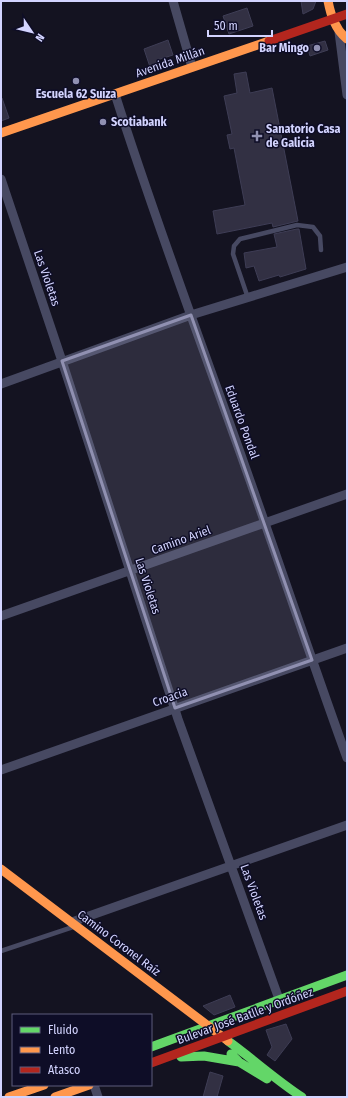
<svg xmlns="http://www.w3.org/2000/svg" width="348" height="1098" font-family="'Fira Sans Condensed',sans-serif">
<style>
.building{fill:#323043;stroke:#3e3d55}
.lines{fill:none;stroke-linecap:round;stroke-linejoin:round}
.lane{stroke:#474962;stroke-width:4.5}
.street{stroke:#474962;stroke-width:9}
.fast{stroke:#63d668;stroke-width:9}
.slow{stroke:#ff974d;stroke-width:9}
.jam{stroke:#b3261e;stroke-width:9}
.marked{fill:#9090b1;fill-opacity:0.2;stroke:#9090b1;stroke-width:3;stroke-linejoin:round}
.poi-dot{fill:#9090b1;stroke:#0e0d27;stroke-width:1.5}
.labels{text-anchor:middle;stroke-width:3;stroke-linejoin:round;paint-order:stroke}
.poi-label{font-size:12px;font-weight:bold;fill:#d3d4ff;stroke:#0e0d27;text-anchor:start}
.street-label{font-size:12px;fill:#d3d4ff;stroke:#0e0d27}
</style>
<rect width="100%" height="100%" fill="#141321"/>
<path class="building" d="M301 1H316L313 9 303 14Z
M247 8 253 26 229 34 223 16Z
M168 40 173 55 157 60 159 64 150 67 144 49Z
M325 41 328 50 310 56 307 46Z
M246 72 250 93 272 88 298 221 273 227 272 223 217 234 213 211 245 205 234 148 230 149 227 135 232 134 224 96 237 93 234 74Z
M1 98H2L9 118 1 121Z
M297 229H299L306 269 280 277 279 275 259 281 254 266 246 268 244 253 277 247 274 234Z
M230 995 235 1007 214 1015 203 1006Z
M286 1024 292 1039 275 1061 267 1055 272 1047 266 1030Z
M210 1072 223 1076 217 1097H203Z"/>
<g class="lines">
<path class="lane" d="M248 298 233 254 234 246 240 239 297 225 313 227 320 236 321 250
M1 951 73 927"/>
<path class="street" d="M173 1 192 67
M339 32 347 95
M115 94C152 211 195 326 236 441 274 547 309 653 347 758
M1 179 62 361 178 719 279 999
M1 384 191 315 347 267
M1 616 347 494
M1 770 347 648
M72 922 347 825
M94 1085 98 1097"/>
<path class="fast" d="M228 1041C253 1059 276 1080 302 1097
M151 1047 347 975
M231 1054 239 1062 267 1079
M181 1057 204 1056 239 1062"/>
<path class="slow" d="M328 1C331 16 335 29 347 39
M1 133 269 41
M1 869 228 1041
M9 1097 44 1085
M55 1097 89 1085"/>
<path class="jam" d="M269 41 347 14
M151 1063 347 991"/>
</g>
<path class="marked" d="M191 315 312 660 175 708 62 361Z"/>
<g class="poi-dot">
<circle cx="317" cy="48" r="4"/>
<circle cx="76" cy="81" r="4"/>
<circle cx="103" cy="122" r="4"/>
<path d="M255 130h4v4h4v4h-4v4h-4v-4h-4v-4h4z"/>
</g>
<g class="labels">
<g class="poi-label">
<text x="309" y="52" text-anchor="end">Bar Mingo</text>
<text x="76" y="98" text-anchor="middle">Escuela 62 Suiza</text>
<text x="111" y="126">Scotiabank</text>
<text x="266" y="133">Sanatorio Casa<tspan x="266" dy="14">de Galicia</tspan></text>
</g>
<g class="street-label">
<text transform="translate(170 62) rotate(-19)" y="4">Avenida Millán</text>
<text transform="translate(47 278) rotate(71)" y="4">Las Violetas</text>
<text transform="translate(242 422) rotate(70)" y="4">Eduardo Pondal</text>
<text transform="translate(181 540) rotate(-20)" y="4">Camino Ariel</text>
<text transform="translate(148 586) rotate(72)" y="4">Las Violetas</text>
<text transform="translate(170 697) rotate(-19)" y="4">Croacia</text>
<text transform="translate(254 892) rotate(70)" y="4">Las Violetas</text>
<text transform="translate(119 943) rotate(37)" y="4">Camino Coronel Raíz</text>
<text transform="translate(245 1016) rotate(-20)" y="4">Bulevar José Batlle y Ordóñez</text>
</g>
</g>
<rect width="348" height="1098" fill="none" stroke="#d3d4ff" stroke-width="4"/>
<rect x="12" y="1014" width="140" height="72" fill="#0e0d27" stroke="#5d5d7d"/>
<rect x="20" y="1027" width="20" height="6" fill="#63d668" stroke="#5d5d7d"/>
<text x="48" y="1034" font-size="12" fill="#d3d4ff">Fluido</text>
<rect x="20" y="1047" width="20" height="6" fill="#ff974d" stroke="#5d5d7d"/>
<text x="48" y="1054" font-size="12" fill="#d3d4ff">Lento</text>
<rect x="20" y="1067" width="20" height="6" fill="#b3261e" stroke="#5d5d7d"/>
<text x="48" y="1074" font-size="12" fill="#d3d4ff">Atasco</text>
<g transform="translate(32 32) rotate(125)" stroke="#0e0d27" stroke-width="3" paint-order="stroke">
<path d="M0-3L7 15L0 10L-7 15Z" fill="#d3d4ff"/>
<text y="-6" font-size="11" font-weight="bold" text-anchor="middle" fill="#d3d4ff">N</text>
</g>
<path d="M208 30v6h64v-6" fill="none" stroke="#d3d4ff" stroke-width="2"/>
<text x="214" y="30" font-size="12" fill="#d3d4ff" stroke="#0e0d27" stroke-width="3" paint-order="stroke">50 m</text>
</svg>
